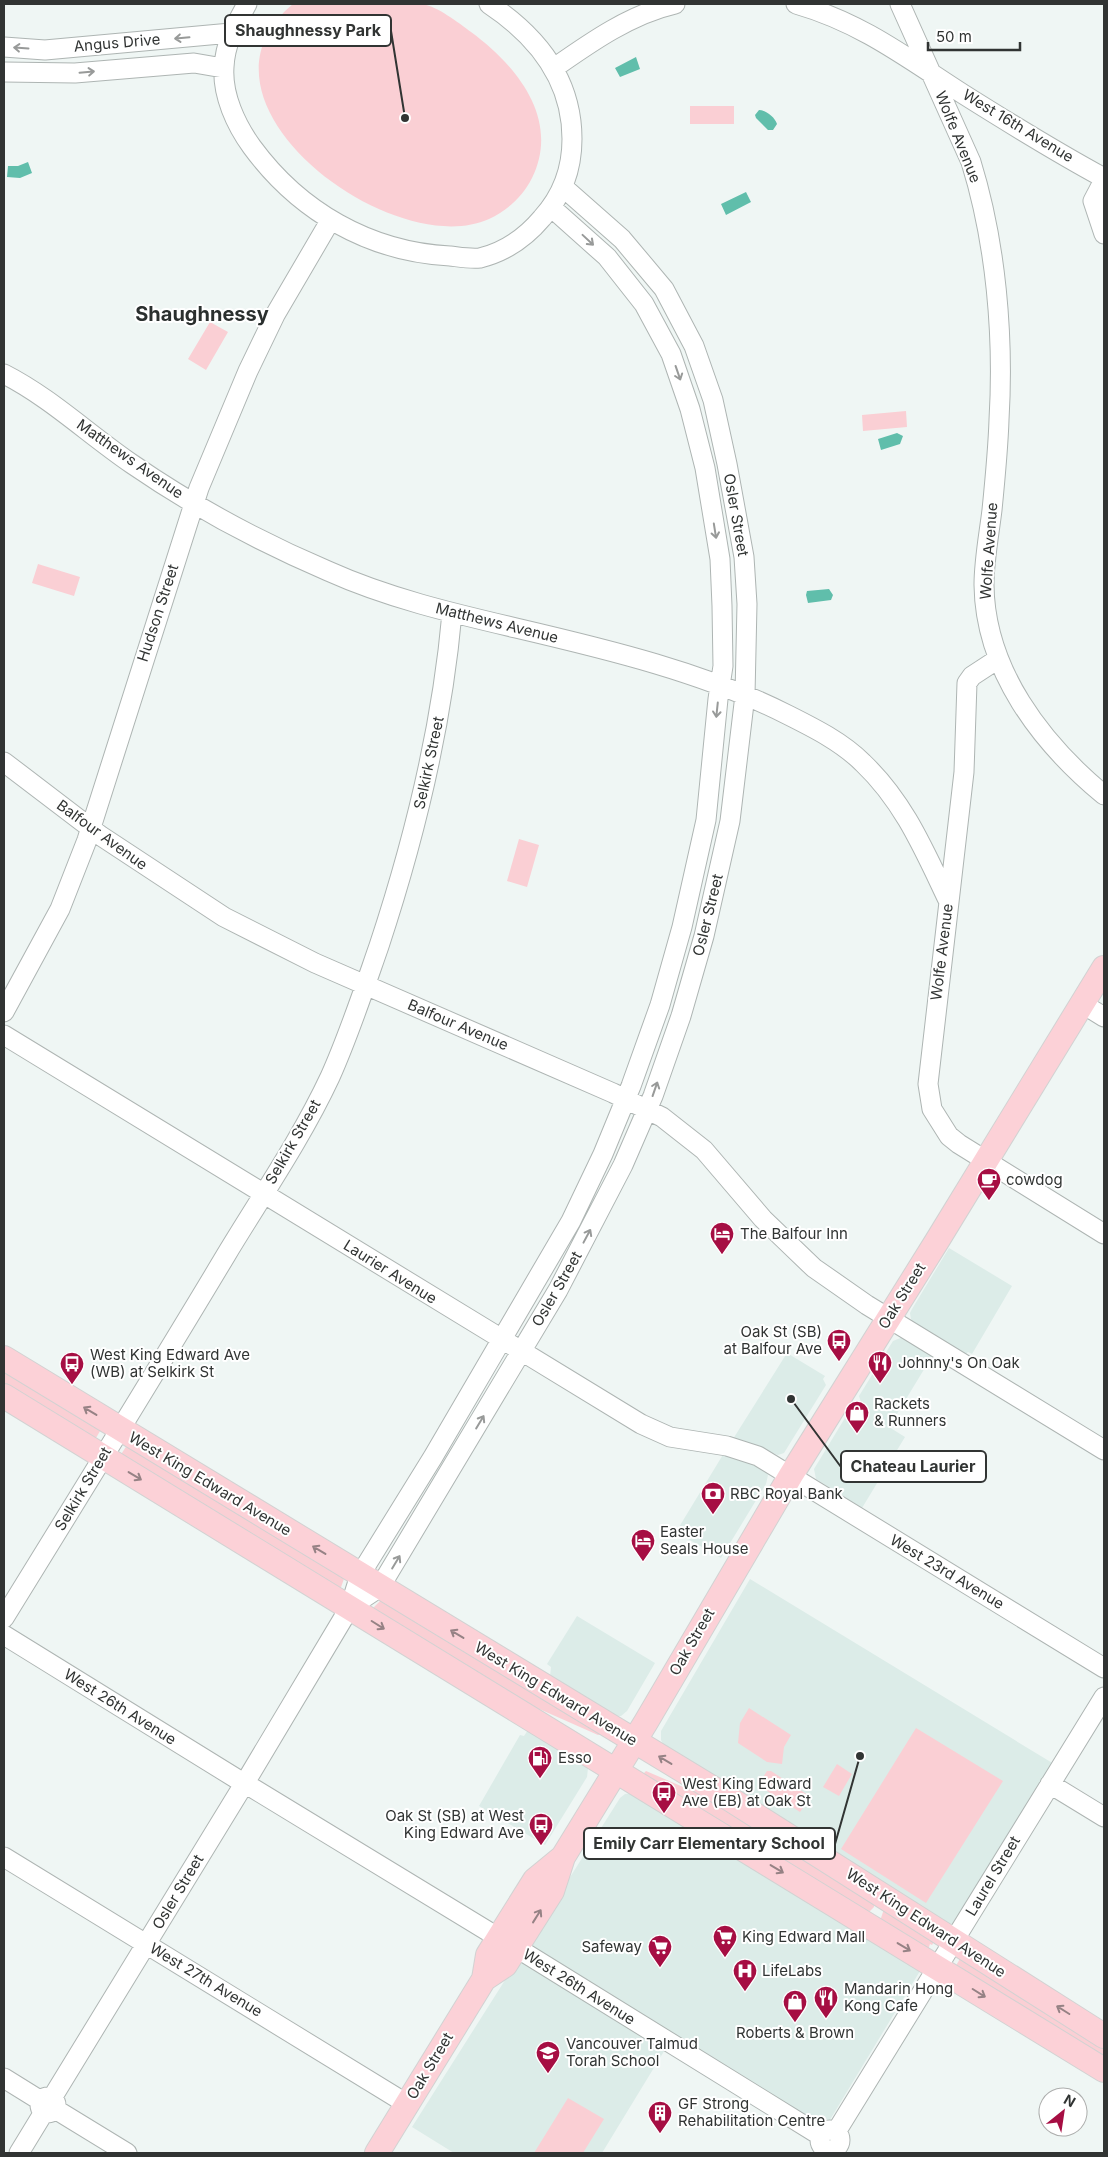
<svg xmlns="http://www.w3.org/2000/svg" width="1108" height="2157" font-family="Inter,sans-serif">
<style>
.built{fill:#dcece8}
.green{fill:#facfd4}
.water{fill:#60beab}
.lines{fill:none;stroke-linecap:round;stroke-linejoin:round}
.minor-casing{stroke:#aeb5b3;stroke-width:21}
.major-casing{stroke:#d2d2d2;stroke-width:26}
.minor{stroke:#fff;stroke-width:19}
.major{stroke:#fcd1d7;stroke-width:24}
.oneway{stroke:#989a99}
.oneway2{stroke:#968285}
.labels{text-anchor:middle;stroke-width:4;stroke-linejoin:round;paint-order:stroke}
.street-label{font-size:15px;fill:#313433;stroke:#fff}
.poi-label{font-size:15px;fill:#313433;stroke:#fff;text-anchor:start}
.district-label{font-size:20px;font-weight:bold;fill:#2a2f2e;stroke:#fff}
.leader{fill:none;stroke:#313433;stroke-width:2}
.callout-dot{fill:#313433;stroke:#fff;stroke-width:2}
.callout{fill:#fff;stroke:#313433;stroke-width:2}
.callout-label{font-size:16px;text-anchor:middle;font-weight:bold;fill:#313433}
</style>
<rect width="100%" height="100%" fill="#eff6f4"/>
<path class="built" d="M949 1248 1012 1286 972 1354 968 1352 965 1355 913 1323 911 1319 910 1313 912 1309Z
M903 1337 934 1353 889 1427 905 1437 862 1508 816 1479 814 1469 848 1413 852 1411 857 1413 862 1405 859 1396 893 1341Z
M787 1353 825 1376 823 1379 826 1385 784 1453 778 1455 733 1439Z
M724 1453 739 1457 765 1469 768 1475 766 1484 721 1558 676 1532Z
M750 1579 1054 1764 955 1923 950 1925 663 1744 661 1740V1731Z
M577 1616 655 1663 627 1711 621 1716H617L550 1677 551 1667 547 1664Z
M528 1730 587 1766 588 1768 587 1777 545 1845 479 1806 520 1735 524 1736Z
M633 1793 920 1971 828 2123 821 2125 532 1947 531 1939 620 1798 625 1794Z
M523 1961 666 2048 602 2153H454L412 2127 514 1966 517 1962Z"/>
<path class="green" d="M293 4C323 4 352 4 382 4 395 4 410 2 422 4 437 6 459 23 471 32 516 65 561 119 532 178 523 196 508 210 489 219 392 263 175 101 293 4Z
M690 106H734V124H690Z
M210 322 228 332 206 370 188 359Z
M906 411 907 427 863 431 862 415Z
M38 564 80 577 74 596 32 583Z
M519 839 539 845 527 887 507 881Z
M4 1365 103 1426 93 1443 4 1388Z
M129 1442 346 1573 339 1593 120 1456Z
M382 1599 602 1734 598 1735 528 1704 371 1610Z
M749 1708 791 1735 784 1747 782 1764 767 1762 738 1743 740 1723Z
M916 1728 1003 1781 926 1903 841 1849Z
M837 1764 852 1774 839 1796 823 1787Z
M646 1771 718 1802 874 1904V1907L868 1913 651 1782 644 1773Z
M767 1771H771L811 1797 800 1812 761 1787 760 1782Z
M885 1906 935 1940 932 1945 930 1944 927 1952 880 1921Z
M961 1957 1104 2044V2062L954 1969Z
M568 2098 604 2119 583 2153H534Z"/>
<path class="water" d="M636 57 640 69 620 77 615 68Z
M759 110C766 110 775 117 777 124L773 130H768L756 118 755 115Z
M28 162 32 173 20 178 7 177 8 166H18Z
M746 192 751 202 726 215 721 204Z
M897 433 903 436 900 444 881 450 878 439Z
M829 589 833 595 831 600 808 603 806 595 807 591Z"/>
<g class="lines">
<defs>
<path id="minor" d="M247 4C236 24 225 43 224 67 222 95 236 125 252 147 299 211 369 252 450 256 459 257 470 259 480 258 504 252 526 237 542 218 562 196 572 169 572 139 572 80 537 36 489 4
M796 4C862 23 907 58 963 94 1009 123 1056 152 1104 178
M900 4 971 162C996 243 1004 335 999 420 998 450 995 480 992 510 989 535 984 560 984 585 985 670 1041 743 1104 795
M4 47 45 50 231 33
M554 68C591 42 631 14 675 4
M4 72 75 73 194 63 223 68
M1104 180 1093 201 1104 234
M4 374C51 398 88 434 132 464 193 506 260 542 328 571 388 598 452 613 516 628 606 649 706 673 788 715 814 728 842 742 863 763 904 802 924 850 948 900
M998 659 972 676 967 683 964 772 928 1084 932 1109 949 1136 959 1144 1104 1234
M4 762 101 836 224 917 315 963 613 1093 662 1117 704 1150 763 1219 814 1268 867 1305 1104 1450
M1083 1004 1104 1017
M4 1012 60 909 87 840 199 488 248 371 275 315 330 221
M4 1035 641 1424 670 1437 727 1446 758 1456 1104 1668
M350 1607 380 1587 389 1572 558 1290 623 1165 653 1096 681 1016 704 936 730 821 745 695 747 604 744 557 727 464 713 400 694 346 664 289 622 239 563 187
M4 1618C78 1498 153 1377 226 1255 261 1197 301 1139 330 1077 349 1035 364 989 379 946 415 837 442 727 452 613
M4 1635 237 1779
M249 1776 350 1607 360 1575 433 1457 571 1221 603 1154 631 1086 660 1005 682 927 706 820 718 699 723 666 722 606 720 559 705 468 690 409 671 354 644 304 607 257 552 208
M1050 1784 1104 1817
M251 1787 499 1938
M4 1857 407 2104
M517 1948 821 2136
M4 2078 41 2101
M40 2105a8 8 0 1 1 16 0a8 8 0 1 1-16 0Z
M52 2098 241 1789
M55 2109 127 2153
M820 2140a10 10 0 1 1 20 0a10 10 0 1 1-20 0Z
M836 2132 1104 1697
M19 2153 44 2112"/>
<path id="major" d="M4 1358 722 1794 1104 2036
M4 1396 1104 2070
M484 1979 505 1965 552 1891 563 1857 646 1722 791 1475 937 1241 1104 968
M377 2153 484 1979 488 1955 535 1880 563 1857"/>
</defs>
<use href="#minor" class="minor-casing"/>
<use href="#major" class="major-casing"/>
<use href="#minor" class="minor"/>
<use href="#major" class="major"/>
</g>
<defs><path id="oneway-shaft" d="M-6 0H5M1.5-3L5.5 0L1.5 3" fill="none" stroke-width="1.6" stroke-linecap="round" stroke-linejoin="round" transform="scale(1.25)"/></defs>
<g class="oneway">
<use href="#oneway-shaft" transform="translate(182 38) rotate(175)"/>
<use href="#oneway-shaft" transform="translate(21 48) rotate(-176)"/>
<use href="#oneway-shaft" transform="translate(87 72) rotate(-5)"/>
<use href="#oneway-shaft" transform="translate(588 240) rotate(43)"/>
<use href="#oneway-shaft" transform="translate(678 373) rotate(71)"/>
<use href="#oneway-shaft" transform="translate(715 531) rotate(81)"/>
<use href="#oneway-shaft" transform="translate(717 710) rotate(96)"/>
<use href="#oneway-shaft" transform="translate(655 1089) rotate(-71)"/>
<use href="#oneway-shaft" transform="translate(587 1236) rotate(-62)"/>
<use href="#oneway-shaft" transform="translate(480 1422) rotate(-59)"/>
<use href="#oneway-shaft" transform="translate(396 1562) rotate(-59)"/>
</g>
<g class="oneway2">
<use href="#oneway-shaft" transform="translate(90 1411) rotate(-149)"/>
<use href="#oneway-shaft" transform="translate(135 1476) rotate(31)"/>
<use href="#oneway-shaft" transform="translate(319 1550) rotate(-149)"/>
<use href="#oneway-shaft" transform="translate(378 1625) rotate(32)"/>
<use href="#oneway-shaft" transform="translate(457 1634) rotate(-149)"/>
<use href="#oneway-shaft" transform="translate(665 1760) rotate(-149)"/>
<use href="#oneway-shaft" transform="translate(777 1869) rotate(31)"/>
<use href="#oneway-shaft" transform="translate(537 1916) rotate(-58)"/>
<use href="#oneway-shaft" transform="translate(904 1947) rotate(31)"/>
<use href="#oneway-shaft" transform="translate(979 1993) rotate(32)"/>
<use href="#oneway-shaft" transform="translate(1063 2010) rotate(-148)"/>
</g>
<defs>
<symbol id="cafe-pin" viewBox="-11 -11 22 30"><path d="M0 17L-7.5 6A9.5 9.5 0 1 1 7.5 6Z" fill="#a60e43" stroke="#fff"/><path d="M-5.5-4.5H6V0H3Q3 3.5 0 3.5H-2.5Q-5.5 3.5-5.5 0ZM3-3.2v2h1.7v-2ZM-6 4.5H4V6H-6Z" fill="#fff"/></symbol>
<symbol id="hotel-pin" viewBox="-11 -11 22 30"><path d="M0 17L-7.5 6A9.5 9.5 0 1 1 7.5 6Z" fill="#a60e43" stroke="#fff"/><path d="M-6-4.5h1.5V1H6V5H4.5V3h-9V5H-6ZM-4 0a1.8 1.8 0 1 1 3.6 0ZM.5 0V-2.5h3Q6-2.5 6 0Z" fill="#fff"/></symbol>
<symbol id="bus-pin" viewBox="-11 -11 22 30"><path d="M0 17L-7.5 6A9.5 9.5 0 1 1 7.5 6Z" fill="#a60e43" stroke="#fff"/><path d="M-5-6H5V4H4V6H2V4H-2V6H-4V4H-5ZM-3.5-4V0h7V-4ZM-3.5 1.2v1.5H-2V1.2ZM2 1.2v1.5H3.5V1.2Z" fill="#fff"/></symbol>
<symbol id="restaurant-pin" viewBox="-11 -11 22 30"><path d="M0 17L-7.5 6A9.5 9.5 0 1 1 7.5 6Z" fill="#a60e43" stroke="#fff"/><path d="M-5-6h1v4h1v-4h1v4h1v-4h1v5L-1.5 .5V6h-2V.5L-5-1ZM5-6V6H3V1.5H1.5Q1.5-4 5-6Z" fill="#fff"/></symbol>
<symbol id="shop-pin" viewBox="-11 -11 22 30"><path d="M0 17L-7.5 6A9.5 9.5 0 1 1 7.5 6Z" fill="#a60e43" stroke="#fff"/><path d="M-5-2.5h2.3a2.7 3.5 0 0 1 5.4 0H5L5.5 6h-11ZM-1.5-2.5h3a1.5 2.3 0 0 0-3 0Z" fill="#fff"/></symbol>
<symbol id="bank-pin" viewBox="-11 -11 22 30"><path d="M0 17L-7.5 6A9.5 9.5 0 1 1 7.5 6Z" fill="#a60e43" stroke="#fff"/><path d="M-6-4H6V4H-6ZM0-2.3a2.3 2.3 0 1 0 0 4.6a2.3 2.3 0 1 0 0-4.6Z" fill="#fff"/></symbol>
<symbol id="fuel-pin" viewBox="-11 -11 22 30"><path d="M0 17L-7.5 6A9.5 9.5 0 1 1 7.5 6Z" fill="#a60e43" stroke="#fff"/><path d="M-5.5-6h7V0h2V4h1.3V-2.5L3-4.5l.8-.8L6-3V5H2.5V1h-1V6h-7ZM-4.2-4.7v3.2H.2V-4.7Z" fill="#fff"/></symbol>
<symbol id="supermarket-pin" viewBox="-11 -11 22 30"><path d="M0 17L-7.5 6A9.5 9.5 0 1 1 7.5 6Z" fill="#a60e43" stroke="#fff"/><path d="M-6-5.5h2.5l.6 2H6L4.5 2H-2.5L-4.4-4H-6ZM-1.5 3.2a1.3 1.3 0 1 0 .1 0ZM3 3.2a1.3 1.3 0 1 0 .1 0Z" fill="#fff"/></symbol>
<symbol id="hospital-pin" viewBox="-11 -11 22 30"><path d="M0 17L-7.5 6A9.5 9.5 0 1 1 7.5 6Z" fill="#a60e43" stroke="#fff"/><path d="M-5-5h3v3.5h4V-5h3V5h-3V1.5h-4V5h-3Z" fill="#fff"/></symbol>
<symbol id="school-pin" viewBox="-11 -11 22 30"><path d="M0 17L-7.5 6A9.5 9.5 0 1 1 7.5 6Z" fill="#a60e43" stroke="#fff"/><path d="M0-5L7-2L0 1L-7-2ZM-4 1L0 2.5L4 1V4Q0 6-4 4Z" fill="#fff"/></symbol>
<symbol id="building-pin" viewBox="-11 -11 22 30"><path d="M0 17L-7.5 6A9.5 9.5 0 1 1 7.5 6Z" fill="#a60e43" stroke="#fff"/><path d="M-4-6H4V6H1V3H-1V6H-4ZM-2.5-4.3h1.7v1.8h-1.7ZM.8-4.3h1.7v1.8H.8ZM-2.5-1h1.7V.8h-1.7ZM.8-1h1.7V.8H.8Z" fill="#fff"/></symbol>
</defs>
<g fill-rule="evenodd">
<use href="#cafe-pin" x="975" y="1166" width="28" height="38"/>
<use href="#hotel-pin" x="708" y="1220" width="28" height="38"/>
<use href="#bus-pin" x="825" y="1327" width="28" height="38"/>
<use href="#restaurant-pin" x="866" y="1349" width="28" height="38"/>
<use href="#bus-pin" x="58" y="1350" width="28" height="38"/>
<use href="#shop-pin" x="843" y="1399" width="28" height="38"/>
<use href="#bank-pin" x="699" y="1480" width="28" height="38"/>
<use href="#hotel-pin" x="629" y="1527" width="28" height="38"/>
<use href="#fuel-pin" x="526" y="1744" width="28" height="38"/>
<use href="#bus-pin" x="650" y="1779" width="28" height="38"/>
<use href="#bus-pin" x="527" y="1811" width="28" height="38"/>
<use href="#supermarket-pin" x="711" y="1923" width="28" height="38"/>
<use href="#supermarket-pin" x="646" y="1933" width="28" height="38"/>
<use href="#hospital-pin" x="731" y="1957" width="28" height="38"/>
<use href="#restaurant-pin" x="812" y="1984" width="28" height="38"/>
<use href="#shop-pin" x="781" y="1988" width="28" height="38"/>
<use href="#school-pin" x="534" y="2039" width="28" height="38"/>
<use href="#building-pin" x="646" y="2099" width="28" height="38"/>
</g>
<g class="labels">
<g class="street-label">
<text transform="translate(117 43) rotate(-5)" y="5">Angus Drive</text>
<text transform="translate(1018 126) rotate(31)" y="5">West 16th Avenue</text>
<text transform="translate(958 137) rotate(68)" y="5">Wolfe Avenue</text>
<text transform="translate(130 459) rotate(35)" y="5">Matthews Avenue</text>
<text transform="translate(736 515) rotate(80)" y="5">Osler Street</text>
<text transform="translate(989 551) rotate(-86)" y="5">Wolfe Avenue</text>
<text transform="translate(158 613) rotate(-72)" y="5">Hudson Street</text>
<text transform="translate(497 623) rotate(14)" y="5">Matthews Avenue</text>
<text transform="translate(429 763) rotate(-78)" y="5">Selkirk Street</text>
<text transform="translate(102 835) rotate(36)" y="5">Balfour Avenue</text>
<text transform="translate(708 915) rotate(-76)" y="5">Osler Street</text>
<text transform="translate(942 952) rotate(-83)" y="5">Wolfe Avenue</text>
<text transform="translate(458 1025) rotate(23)" y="5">Balfour Avenue</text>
<text transform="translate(293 1142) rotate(-60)" y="5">Selkirk Street</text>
<text transform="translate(390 1272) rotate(32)" y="5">Laurier Avenue</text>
<text transform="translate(557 1289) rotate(-60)" y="5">Osler Street</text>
<text transform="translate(902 1296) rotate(-58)" y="5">Oak Street</text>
<text transform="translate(210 1484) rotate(31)" y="5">West King Edward Avenue</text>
<text transform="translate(83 1489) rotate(-59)" y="5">Selkirk Street</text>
<text transform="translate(947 1572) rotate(31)" y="5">West 23rd Avenue</text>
<text transform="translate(692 1642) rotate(-60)" y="5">Oak Street</text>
<text transform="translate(556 1694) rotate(31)" y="5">West King Edward Avenue</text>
<text transform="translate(120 1707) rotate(32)" y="5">West 26th Avenue</text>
<text transform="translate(993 1876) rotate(-59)" y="5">Laurel Street</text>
<text transform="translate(178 1892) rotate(-59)" y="5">Osler Street</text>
<text transform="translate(926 1923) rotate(33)" y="5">West King Edward Avenue</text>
<text transform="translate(206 1980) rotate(31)" y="5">West 27th Avenue</text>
<text transform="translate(579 1987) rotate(32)" y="5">West 26th Avenue</text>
<text transform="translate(430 2066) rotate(-59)" y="5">Oak Street</text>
</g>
<g class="poi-label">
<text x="1006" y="1185">cowdog</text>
<text x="740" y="1239">The Balfour Inn</text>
<text x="822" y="1337" text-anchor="end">Oak St (SB)<tspan x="822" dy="17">at Balfour Ave</tspan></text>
<text x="90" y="1360">West King Edward Ave<tspan x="90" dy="17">(WB) at Selkirk St</tspan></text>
<text x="898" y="1368">Johnny's On Oak</text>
<text x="874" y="1409">Rackets<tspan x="874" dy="17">&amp; Runners</tspan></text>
<text x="730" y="1499">RBC Royal Bank</text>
<text x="660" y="1537">Easter<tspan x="660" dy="17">Seals House</tspan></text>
<text x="558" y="1763">Esso</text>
<text x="682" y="1789">West King Edward<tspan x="682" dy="17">Ave (EB) at Oak St</tspan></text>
<text x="524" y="1821" text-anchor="end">Oak St (SB) at West<tspan x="524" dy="17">King Edward Ave</tspan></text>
<text x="742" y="1942">King Edward Mall</text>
<text x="642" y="1952" text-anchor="end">Safeway</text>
<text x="762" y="1976">LifeLabs</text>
<text x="844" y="1994">Mandarin Hong<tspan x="844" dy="17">Kong Cafe</tspan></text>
<text x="795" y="2038" text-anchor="middle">Roberts &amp; Brown</text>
<text x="566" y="2049">Vancouver Talmud<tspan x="566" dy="17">Torah School</tspan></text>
<text x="678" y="2109">GF Strong<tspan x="678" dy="17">Rehabilitation Centre</tspan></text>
</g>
<g class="district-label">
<text x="202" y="321">Shaughnessy</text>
</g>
</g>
<path class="leader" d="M405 118L391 31M791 1399L841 1467M860 1756L835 1844"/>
<g class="callout-dot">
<circle cx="405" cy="118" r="5"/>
<circle cx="791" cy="1399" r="5"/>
<circle cx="860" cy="1756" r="5"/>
</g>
<g class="callout">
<rect x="225" y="15" width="166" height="31" rx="5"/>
<rect x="841" y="1451" width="145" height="31" rx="5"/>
<rect x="584" y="1828" width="251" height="31" rx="5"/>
</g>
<g class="callout-label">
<text x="308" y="36">Shaughnessy Park</text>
<text x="913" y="1472">Chateau Laurier</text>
<text x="709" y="1849">Emily Carr Elementary School</text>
</g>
<rect width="1108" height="2157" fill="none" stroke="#313433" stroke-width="10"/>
<g transform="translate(1063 2112) rotate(30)"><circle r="24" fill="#ffffff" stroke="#adaead"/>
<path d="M0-4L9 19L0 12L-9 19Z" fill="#a60e43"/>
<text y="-8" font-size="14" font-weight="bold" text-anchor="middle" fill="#313433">N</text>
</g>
<path d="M928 42v8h92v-8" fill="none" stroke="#313433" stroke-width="2.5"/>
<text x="936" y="42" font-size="15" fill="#313433" stroke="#ffffff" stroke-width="4" paint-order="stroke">50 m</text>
</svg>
